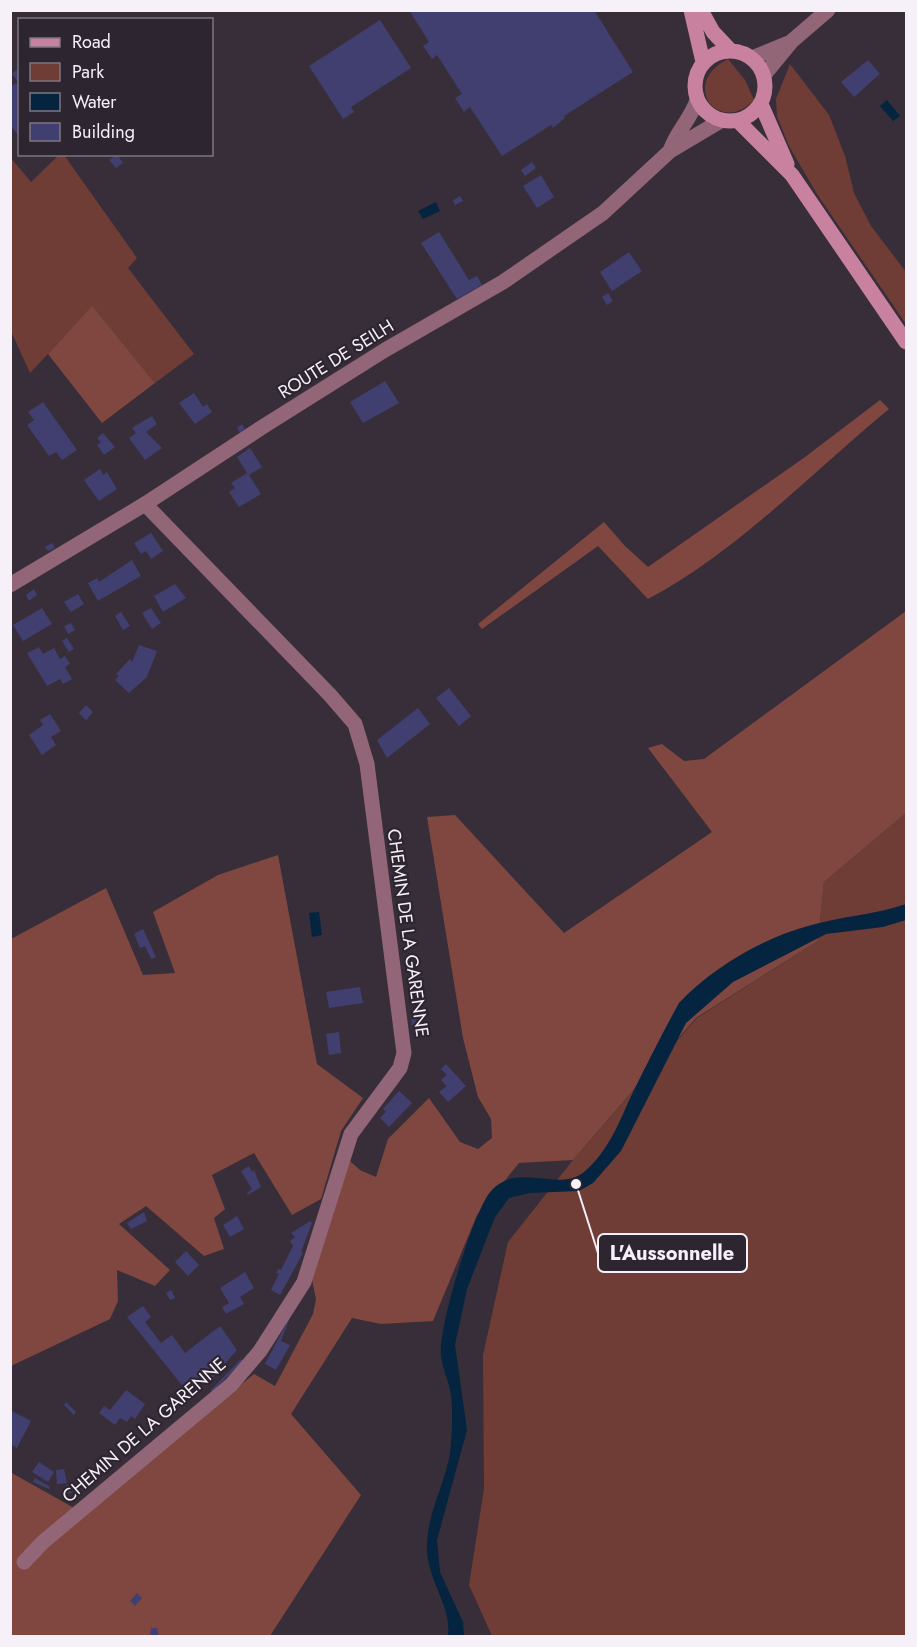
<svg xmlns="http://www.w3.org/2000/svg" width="917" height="1647" font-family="Jost,sans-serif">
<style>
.green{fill:#703d36}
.forest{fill:#7f473f}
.water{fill:#04243f}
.building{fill:#413f6f}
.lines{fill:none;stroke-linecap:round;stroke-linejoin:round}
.minor{stroke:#926577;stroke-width:15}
.tertiary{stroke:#926577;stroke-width:15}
.secondary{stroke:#c8819e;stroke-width:15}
.labels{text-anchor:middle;stroke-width:4.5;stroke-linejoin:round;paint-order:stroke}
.street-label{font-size:18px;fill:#f6f0f8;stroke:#2d2530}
.leader{fill:none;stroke:#f6f0f8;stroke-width:2}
.callout-dot{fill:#f6f0f8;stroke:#2d2530;stroke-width:2}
.callout{fill:#2d2530;stroke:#f6f0f8;stroke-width:2}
.callout-label{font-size:20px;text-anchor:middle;font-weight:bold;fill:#f6f0f8}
</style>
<rect width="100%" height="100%" fill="#372e3a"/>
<path class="green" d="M728 59 745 80 754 100C718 137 679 83 728 59Z
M790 64 829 115 845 156 854 193 871 226 906 272V324L817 194 789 146 777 116 776 99Z
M59 155H64L137 258 128 268 194 354 155 383 92 307 30 373 11 331 10 157 31 182Z
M906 813V1636H492L469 1585 484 1489 483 1355 508 1242 573 1160 697 1018 818 941 824 882Z"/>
<path class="forest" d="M92 306 155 383 102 423 48 354Z
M880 400 889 409C810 474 738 551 648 599L598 546 482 629 478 624 604 522 625 546 648 567 805 457Z
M906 611V813L824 882 818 941 696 1018 573 1160 519 1163 477 1215 433 1321 381 1324 352 1318 291 1414 361 1495 270 1636H11L10 1472 83 1513 254 1374 275 1386 313 1314 316 1299 311 1275 350 1161 360 1170 376 1177 388 1139 429 1098 460 1142 478 1149 492 1138 491 1119 478 1097 463 1038 427 817 455 815 564 933 712 832 648 748 662 744 684 761 704 759Z
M278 855 317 1064 363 1098 341 1131 321 1199 292 1215 254 1153 212 1175 225 1209 214 1218 224 1249 204 1256 146 1206 119 1224 170 1270 155 1286 117 1270 118 1301 110 1319 11 1366V939L106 888 143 975 175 973 153 912 218 875Z"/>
<path class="water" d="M887 100 900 116 893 121 880 106Z
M436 202 440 211 423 219 418 211Z
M906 904V920L883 927 826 934 733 982 686 1023 621 1151 593 1183 579 1191 529 1193 509 1198 495 1217 467 1289 455 1345 467 1430 437 1540 440 1572 463 1622 464 1636H448C452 1607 428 1581 427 1550 426 1515 444 1487 450 1454 452 1436 453 1412 451 1395 449 1381 442 1368 441 1355 438 1328 472 1218 488 1195 514 1158 558 1194 584 1172 609 1151 620 1120 633 1092 648 1062 663 1032 679 1003 712 968 761 939 808 926 841 916 874 915 906 904Z
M319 912 322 935 312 937 309 913Z"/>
<path class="building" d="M409 10H594L633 72 564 116 565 118 553 128 551 125 502 156 470 107 464 112 455 98 462 94 437 55 432 59 423 46 429 42Z
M380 20 411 68 351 107 354 112 343 119 309 66Z
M868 60 880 74 854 97 841 82Z
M16 70 20 74V84L12 74Z
M16 83 20 88V137L10 125V87Z
M117 154 123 163 116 168 109 160Z
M532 162 536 168 525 176 521 170Z
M541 175 554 197 537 208 523 186Z
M460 196 463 201 455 205 453 200Z
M439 232 469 280 477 276 482 285 457 299 421 243Z
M629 252 642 271 612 291 600 272Z
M608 293 613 301 607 305 602 297Z
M385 381 399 403 363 423 350 402Z
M194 393 203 407 207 404 212 412 195 424 179 403Z
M43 402 77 450 62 460 56 452 49 456 27 425 34 420 28 412Z
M152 416 157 424 146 432 162 448 145 460 129 438 136 433 132 428Z
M242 424 245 429 240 433 237 428Z
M103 433 115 447 104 455 97 445 101 442 97 438Z
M250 448 262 467 249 475 261 494 239 507 229 492 235 488 231 483 247 473 237 457Z
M100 469 103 475 107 472 117 489 99 501 84 480Z
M151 533 163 551 151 559 146 551 141 554 134 543Z
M52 543 55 548 48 551 45 547Z
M132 560 141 576 98 601 88 583 97 578 99 582Z
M175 584 186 598 163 612 154 596Z
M34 589 37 595 29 601 26 595Z
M78 594 84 604 71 612 64 602Z
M42 608 52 624 23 641 13 625Z
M151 608 161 623 152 629 142 613Z
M121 612 130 626 123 630 115 616Z
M71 623 75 630 68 634 64 626Z
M67 638 74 649 69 652 62 641Z
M139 645 157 651 147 677 129 693 115 680 119 676 116 674 130 659 132 662Z
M39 647 43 654 54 648 60 659 65 656 70 664 65 667 72 679 63 684 60 679 47 686 27 653Z
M449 688 471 716 459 726 436 698Z
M86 705 93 712 86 720 79 713Z
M418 708 430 724 387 758 377 740Z
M50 714 61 731 51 737 56 745 42 755 29 735 43 725 40 720Z
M143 929 156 957 151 959 145 946 140 948 134 934Z
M360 987 363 1003 329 1008 326 992Z
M420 1017 423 1036 415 1037 411 1019Z
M339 1032 341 1053 329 1055 326 1034Z
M446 1064 466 1086 448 1102 439 1092 447 1086 441 1080 447 1075 441 1069Z
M399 1091 412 1103 389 1127 380 1118 386 1112 383 1109Z
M249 1166 252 1172 254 1170 261 1187 248 1195 247 1193 252 1189 241 1171Z
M144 1212 147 1221 131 1229 127 1223Z
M237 1216 244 1229 230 1237 223 1225Z
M310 1221 312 1223 301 1252 303 1253 280 1295 271 1290 279 1274 276 1273 278 1269 281 1270 293 1246 290 1241 295 1237 291 1233Z
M186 1251 199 1265 188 1276 175 1262Z
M245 1272 254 1288 240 1297 244 1304 226 1314 222 1307 229 1303 220 1288Z
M171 1290 175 1298 170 1300 166 1293Z
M143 1306 151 1317 145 1322 161 1343 172 1335 185 1353 220 1326 237 1350 210 1381 208 1379 194 1389 191 1384 185 1389 127 1317Z
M291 1315 281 1341 290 1345 276 1370 265 1364Z
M241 1359 243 1361 212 1392 211 1390Z
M126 1390 145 1404 135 1419 131 1416 127 1422 120 1418 115 1425 99 1413 104 1406 110 1410Z
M66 1402 76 1412 74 1415 64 1405Z
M10 1410 31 1421 17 1448 10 1444Z
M39 1462 54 1472 48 1482 32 1472Z
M64 1469 67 1483 57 1484 56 1470Z
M35 1478 50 1487 49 1489 33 1482Z
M68 1484 74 1490 70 1494 63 1489Z
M137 1593 142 1598 135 1606 130 1601Z
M151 1628H157L159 1636H150Z"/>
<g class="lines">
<path class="minor" d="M24 1562 43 1542 231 1385 260 1351 304 1282 351 1134 400 1068 404 1053 367 764 355 724 330 695 145 504"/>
<path class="tertiary" d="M752 58 791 42
M764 75 792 41 828 10
M670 151C676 132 691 119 697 100
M10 585 145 504 264 426 385 350 503 282 603 213 670 151 722 120"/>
<path class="secondary" d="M691 10 703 62
M701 10 713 32 730 50
M695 86a35 35 0 1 1 70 0a35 35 0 1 1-70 0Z
M761 104 787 164
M738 121 792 175 906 342"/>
</g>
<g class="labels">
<g class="street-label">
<text transform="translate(336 359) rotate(-32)" y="6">ROUTE DE SEILH</text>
<text transform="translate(408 933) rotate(82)" y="6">CHEMIN DE LA GARENNE</text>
<text transform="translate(144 1430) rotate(-41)" y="6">CHEMIN DE LA GARENNE</text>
</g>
</g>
<path class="leader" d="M576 1184L598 1253"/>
<circle class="callout-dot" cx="576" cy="1184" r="6"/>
<rect class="callout" x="598" y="1234" width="149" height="38" rx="6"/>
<g class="callout-label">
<text x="672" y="1260">L'Aussonnelle</text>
</g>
<rect width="917" height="1647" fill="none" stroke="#f6f0f8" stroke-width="24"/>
<rect x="18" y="18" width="195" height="138" fill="#2d2530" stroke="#7d7680" stroke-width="1.5"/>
<rect x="30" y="38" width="30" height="9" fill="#c8819e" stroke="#7d7680" stroke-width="1.5"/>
<text x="72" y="48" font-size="18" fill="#f6f0f8">Road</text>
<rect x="30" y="63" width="30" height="18" fill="#703d36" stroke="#7d7680" stroke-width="1.5"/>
<text x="72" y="78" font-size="18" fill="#f6f0f8">Park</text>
<rect x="30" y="93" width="30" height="18" fill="#04243f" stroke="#7d7680" stroke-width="1.5"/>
<text x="72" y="108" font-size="18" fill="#f6f0f8">Water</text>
<rect x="30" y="123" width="30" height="18" fill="#413f6f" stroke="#7d7680" stroke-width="1.5"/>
<text x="72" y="138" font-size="18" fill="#f6f0f8">Building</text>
</svg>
